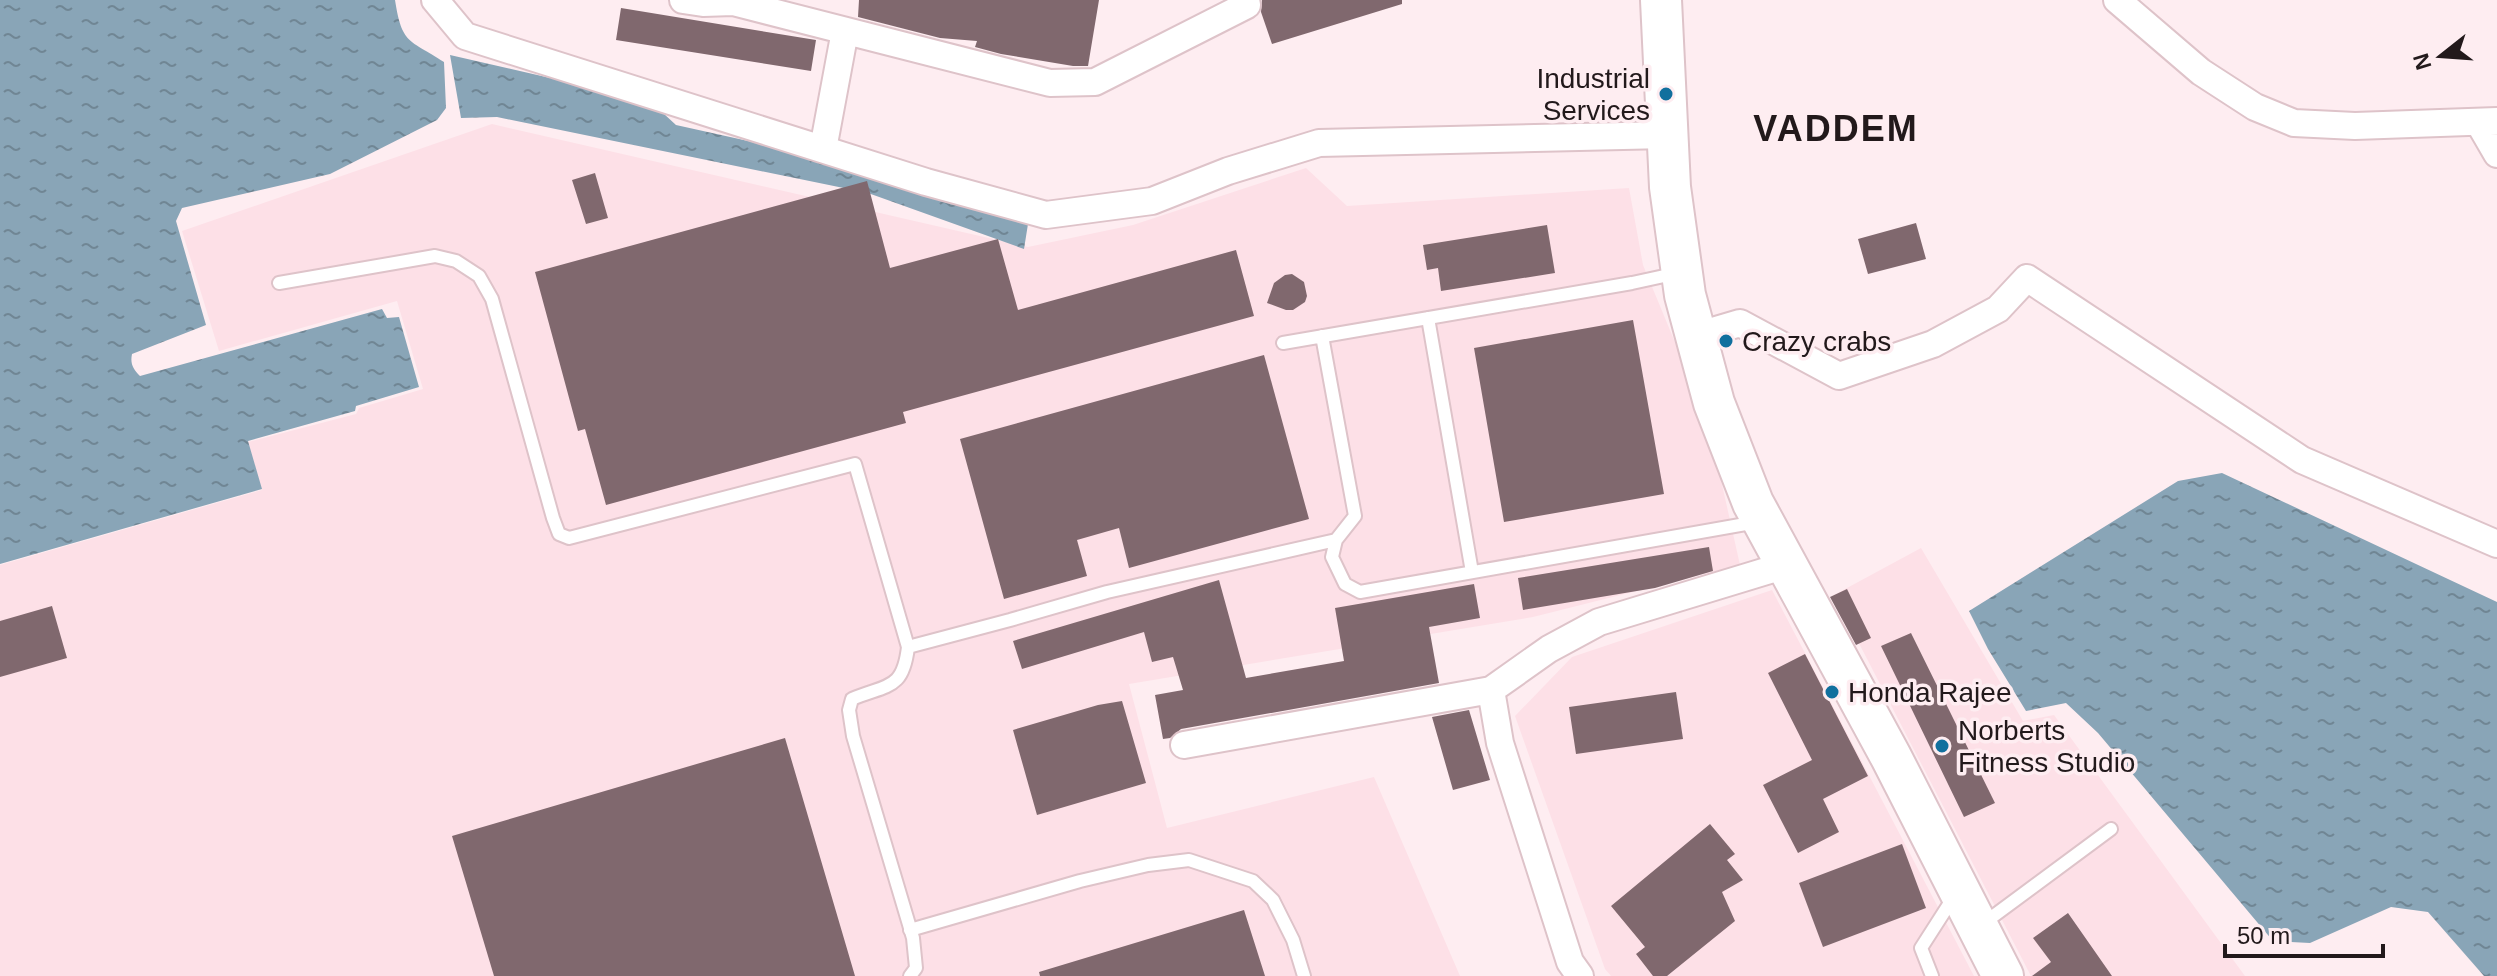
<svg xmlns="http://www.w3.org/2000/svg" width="2497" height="976" font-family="Helvetica,sans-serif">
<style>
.built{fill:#fde0e7}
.water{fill:url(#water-ripples)}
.building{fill:#80686e}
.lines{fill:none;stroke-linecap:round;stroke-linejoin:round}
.lane-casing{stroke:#dec3c9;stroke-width:16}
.street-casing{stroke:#dec3c9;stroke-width:30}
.primary-casing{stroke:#dec3c9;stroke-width:44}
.lane{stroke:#fff;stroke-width:12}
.street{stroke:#fff;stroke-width:26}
.primary{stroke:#fff;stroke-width:40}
.poi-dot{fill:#11709e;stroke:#feedf1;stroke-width:3}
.labels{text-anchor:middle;stroke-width:7;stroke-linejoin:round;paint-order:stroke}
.poi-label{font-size:28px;fill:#22191b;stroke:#feedf1;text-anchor:start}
.district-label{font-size:36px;font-weight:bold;letter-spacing:2px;fill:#22191b;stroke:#feedf1}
</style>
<defs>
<pattern id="water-ripples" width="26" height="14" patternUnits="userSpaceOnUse" patternTransform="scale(2)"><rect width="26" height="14" fill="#89a5b7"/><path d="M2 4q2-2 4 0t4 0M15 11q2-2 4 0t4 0" fill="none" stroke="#708694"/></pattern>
</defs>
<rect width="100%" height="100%" fill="#feedf1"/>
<path class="built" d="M492 124 1028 247 1133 225 1306 168 1347 206 1629 188 1643 265 1708 422 1740 565 1533 617 1129 684 1167 828 1374 777 1460 976H0V565L262 490 248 442 356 414 359 408 423 389 397 301 219 351 182 231Z
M1921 548 2023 721 2054 715 2245 976H2031L1834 595Z
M1772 590 1974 976H1611L1605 969 1515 716 1572 657Z"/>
<path class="water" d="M0 0H395C402 45 409 39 444 62L446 108 437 120 330 174 182 208 176 221 206 325 132 354C130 364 133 369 140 376L382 309 387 318 399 317 419 387 356 406 355 411 248 441 262 489 0 564Z
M450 55 650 101 676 125 896 174 1028 224 1024 249 868 193 497 117 461 118Z
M2222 473 2497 602V976H2484L2428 912 2391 907 2310 943 2273 941 2098 733 2066 703 2026 711 1988 649 1969 611 2178 481Z"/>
<path class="building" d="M859 0H1099L1088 66H1073L1001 54 975 47 977 41 940 38 858 17Z
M1262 0H1402V4L1272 44 1261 12Z
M621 8 816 40 811 71 616 40Z
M595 173 608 218 586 224 572 180Z
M867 181 890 268 998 239 1018 310 1236 250 1254 316 903 412 906 423 606 505 585 429 578 431 535 272Z
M1916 223 1926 259 1868 274 1858 239Z
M1547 225 1555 273 1441 291 1438 268 1427 270 1423 245Z
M1292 274 1304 282 1307 296 1305 302 1293 310H1286L1267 303 1274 283 1285 275Z
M1633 320 1664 494 1504 522 1474 348Z
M1264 355 1309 519 1129 568 1119 528 1077 540 1087 576 1004 599 960 439Z
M1709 547 1713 571 1655 588 1523 610 1518 578Z
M1219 580 1246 678 1344 661 1335 608 1474 584 1480 618 1429 627 1439 683 1181 729 1170 738 1163 739 1155 695 1183 690 1173 657 1152 662 1144 632 1022 669 1013 641Z
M1847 589 1871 638 1856 645 1830 597Z
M52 606 67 658 0 677V621Z
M1911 633 1995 803 1964 817 1881 646Z
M1805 654 1868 776 1823 799 1839 832 1798 853 1763 785 1812 760 1768 673Z
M1676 692 1683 739 1576 754 1569 707Z
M1122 701 1146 783 1037 815 1013 730 1098 705Z
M1469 710 1490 780 1453 790 1432 717Z
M785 738 855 976H494L452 836Z
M1710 824 1735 854 1727 860 1743 880 1722 892 1735 921 1667 976H1653L1636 954 1645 947 1611 906Z
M1902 844 1926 908 1823 947 1799 883Z
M1244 910 1265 976H1040L1039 972Z
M2068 913 2112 976H2032L2051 962 2033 938Z"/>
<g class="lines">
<defs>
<path id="lane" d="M279 283 435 256 456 261 479 276 492 299 553 518 559 534 569 538 855 464 908 647 1010 620 1107 592 1336 540
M1428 318 1472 572
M1322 336 1355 516 1336 540 1332 557 1345 584 1360 592 1757 522
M1283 343 1632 283 1678 273
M908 647C903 690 888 684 852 699L849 710 853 736 913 938 916 968 910 976
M1984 923 2111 829
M910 930 1080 881 1148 865 1189 860 1253 881 1273 900 1293 940 1304 976
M1932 976 1921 948 1955 895"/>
<path id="street" d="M435 0 465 36 926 182 1046 215 1152 201 1228 171 1319 143 1667 135
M683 0 703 3 733 2 736 0
M2117 0 2201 72 2255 107 2294 123 2355 126 2497 121
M733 2 1050 83 1095 82 1247 5 1246 0
M2479 123 2497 154
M823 149 845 31
M1696 336 1740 323 1839 376 1933 344 1998 309 2027 278 2302 460 2497 544
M1184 745 1491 690
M1580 976 1570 962 1500 743 1491 690 1549 649 1599 622 1786 565"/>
<path id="primary" d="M1661 0 1670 187 1685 295 1714 403 1753 503 1891 757 2003 976"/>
</defs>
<use href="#lane" class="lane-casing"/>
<use href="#street" class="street-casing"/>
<use href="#primary" class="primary-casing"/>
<use href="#lane" class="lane"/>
<use href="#street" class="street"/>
<use href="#primary" class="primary"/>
</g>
<g class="poi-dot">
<circle cx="1666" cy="94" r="8"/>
<circle cx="1726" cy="341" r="8"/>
<circle cx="1832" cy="692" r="8"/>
<circle cx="1942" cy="746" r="8"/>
</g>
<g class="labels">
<g class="poi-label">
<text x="1650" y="88" text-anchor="end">Industrial<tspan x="1650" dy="32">Services</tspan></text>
<text x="1742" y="351">Crazy crabs</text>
<text x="1848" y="702">Honda Rajee</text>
<text x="1958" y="740">Norberts<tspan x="1958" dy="32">Fitness Studio</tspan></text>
</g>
<g class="district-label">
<text x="1836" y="141">VADDEM</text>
</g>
</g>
<g transform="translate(2441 56) rotate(253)" stroke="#feedf1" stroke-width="6" paint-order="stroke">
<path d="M0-6L14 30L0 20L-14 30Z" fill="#22191b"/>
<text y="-12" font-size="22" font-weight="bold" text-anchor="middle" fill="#22191b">N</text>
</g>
<path d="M2225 944v12h158v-12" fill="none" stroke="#22191b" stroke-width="4"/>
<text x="2237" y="944" font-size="24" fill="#22191b" stroke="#feedf1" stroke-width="6" paint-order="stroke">50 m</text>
</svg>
